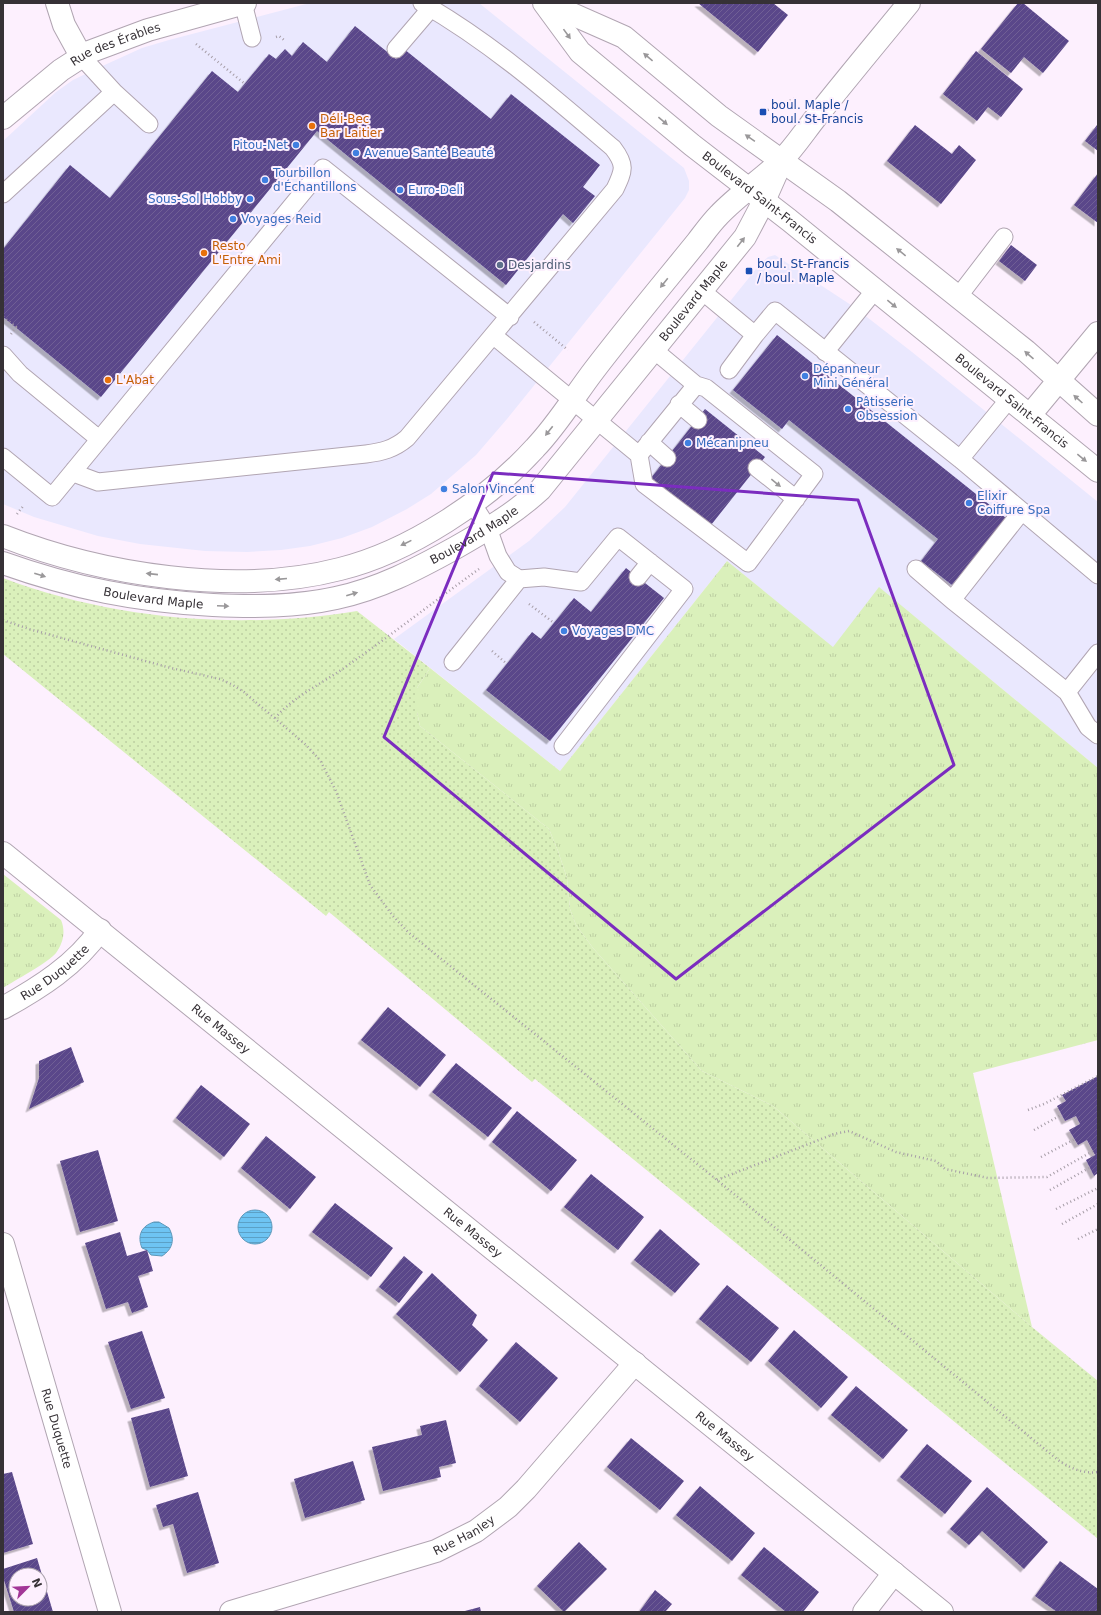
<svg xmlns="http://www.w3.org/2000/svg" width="1101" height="1615" font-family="'DejaVu Sans',sans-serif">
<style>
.commercial{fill:#eae8fe}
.grass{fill:url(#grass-tufts)}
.park{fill:url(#park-dots)}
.water{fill:url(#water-rules);stroke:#5d98ba}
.building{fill:url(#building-hatch);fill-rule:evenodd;filter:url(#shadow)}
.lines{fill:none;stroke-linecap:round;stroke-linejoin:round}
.service-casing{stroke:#b1a5b2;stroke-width:19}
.minor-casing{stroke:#b1a5b2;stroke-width:24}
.tertiary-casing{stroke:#b1a5b2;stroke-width:24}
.path{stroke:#a69da7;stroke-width:2.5;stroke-dasharray:1 3;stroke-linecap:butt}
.service{stroke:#fff;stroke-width:17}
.minor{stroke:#fff;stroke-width:22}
.tertiary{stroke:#fff;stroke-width:22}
.oneway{fill:#9a989a}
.marked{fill:none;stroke:#7b2cbf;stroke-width:3;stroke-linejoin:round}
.transit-dot{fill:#1a4fb4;stroke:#fdf0fe;stroke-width:1.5}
.food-dot{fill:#e8710a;stroke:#fdf0fe;stroke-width:1.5}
.shop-dot{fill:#3f7fe0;stroke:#fdf0fe;stroke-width:1.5}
.service-dot{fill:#5c6f8a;stroke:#fdf0fe;stroke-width:1.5}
.labels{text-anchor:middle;stroke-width:4;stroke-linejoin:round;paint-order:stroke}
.street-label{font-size:12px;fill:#363136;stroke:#fdf0fe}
.transit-label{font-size:12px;fill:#164399;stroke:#fdf0fe;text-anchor:start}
.food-label{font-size:12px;fill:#c56008;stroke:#fdf0fe;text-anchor:start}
.shop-label{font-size:12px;fill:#366cbe;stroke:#fdf0fe;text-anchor:start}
.service-label{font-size:12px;fill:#4e5e75;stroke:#fdf0fe;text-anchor:start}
</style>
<defs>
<pattern id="grass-tufts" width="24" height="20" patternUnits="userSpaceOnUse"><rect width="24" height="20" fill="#daf0bb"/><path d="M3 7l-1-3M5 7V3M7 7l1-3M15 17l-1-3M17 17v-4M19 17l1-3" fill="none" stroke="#bccea1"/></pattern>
<pattern id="park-dots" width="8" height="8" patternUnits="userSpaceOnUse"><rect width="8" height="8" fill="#daf0bb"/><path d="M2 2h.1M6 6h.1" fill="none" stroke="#bccea1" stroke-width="1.8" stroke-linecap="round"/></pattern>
<pattern id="water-rules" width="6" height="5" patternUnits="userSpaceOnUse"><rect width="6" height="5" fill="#6ec4f3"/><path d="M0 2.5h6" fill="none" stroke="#5ba0c6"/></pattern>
<pattern id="building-hatch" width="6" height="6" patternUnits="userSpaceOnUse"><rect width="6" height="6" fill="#5a478a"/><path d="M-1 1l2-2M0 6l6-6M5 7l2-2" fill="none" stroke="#6f5f95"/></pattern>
<filter id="shadow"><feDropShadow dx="-3.5" dy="3.5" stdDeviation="0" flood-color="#0004"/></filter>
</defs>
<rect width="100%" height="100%" fill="#fdf0fe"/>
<path class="commercial" d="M310 3H479L684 168 689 181V190L685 198 507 419 476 455 431 494 407 509 372 527 342 538 310 546 281 550 247 552 205 551 140 544 98 536 34 517 3 504V141L56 92 73 80 98 68 142 48 169 40Z
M775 255 854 307 912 352 1098 502V768L910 613 833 648 727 561 560 771 394 639 529 541 565 507 760 264 768 257Z"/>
<path class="grass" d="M727 561 833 647 879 587 1098 768V1040L973 1073 1032 1327 773 1106 702 1071 593 948 576 925 570 909 567 878 558 851 549 829 420 726 417 712V688L430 668 560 771Z
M3 874 61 920C66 932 63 943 56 953 49 962 14 981 3 988Z"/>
<path class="park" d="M3 578C114 620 240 630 357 611L430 668 417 688V712L420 726 549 829 558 851 567 878 570 909 576 925 593 948 702 1071 773 1106 1032 1327 1098 1381V1539L535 1079 532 1082 329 912 326 916 3 654Z"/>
<path class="water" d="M238 1227a17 17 0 1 1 34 0a17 17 0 1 1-34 0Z
M154 1222H159L169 1228C175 1239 173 1249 162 1256L151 1255 147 1250 142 1248C137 1236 141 1226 154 1222Z"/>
<path class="building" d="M698 3H773L788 15 758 52Z
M1018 3H1023L1069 41 1043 73 1024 57 1011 73 981 49Z
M355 26 396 59 404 49 491 119 511 94 600 165 583 187 595 196 573 223 563 214 506 285 317 131 101 397 3 317V249L70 165 110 198 212 71 238 92 269 54 276 59 285 49 292 56 303 42 327 62Z
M976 51 1023 89 1001 117 988 107 977 121 943 94Z
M915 125 952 154 959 145 976 160 941 204 887 161Z
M1097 125 1098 126V151L1085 141Z
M1098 173V223L1074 205Z
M1011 245 1037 265 1025 281 999 261Z
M777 335 1006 518 952 585 921 561 938 539 789 420 782 429 733 390Z
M705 409 765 457 711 525 651 478Z
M626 568 664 598 550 741 486 690 532 632 541 639 574 598 591 612Z
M388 1007 446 1055 420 1087 361 1040Z
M71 1047 84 1082 29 1109 39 1078V1061Z
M456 1063 512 1108 488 1137 432 1092Z
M1098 1076V1173L1094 1176 1086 1160 1095 1155 1087 1140 1078 1145 1069 1130 1080 1124 1076 1116 1065 1121 1057 1106 1066 1101 1062 1095Z
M201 1085 250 1124 224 1157 176 1118Z
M517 1111 577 1160 551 1191 492 1142Z
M266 1136 316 1177 290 1209 241 1168Z
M98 1150 118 1221 80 1232 60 1161Z
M591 1174 644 1217 618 1250 564 1207Z
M335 1203 393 1248 371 1277 312 1232Z
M660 1229 700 1264 675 1293 634 1260Z
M120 1232 127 1256 147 1250 153 1271 138 1276 148 1307 132 1313 128 1302 106 1309 85 1243Z
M404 1256 423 1272 399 1303 379 1287Z
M432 1273 477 1315 472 1325 488 1340 460 1372 396 1314Z
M727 1285 779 1328 751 1362 699 1319Z
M794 1330 848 1377 821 1408 768 1361Z
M142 1331 165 1398 131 1409 108 1342Z
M516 1342 558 1378 520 1422 479 1386Z
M856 1386 908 1430 883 1459 831 1415Z
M169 1408 188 1476 150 1487 131 1418Z
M446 1420 456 1463 439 1467 441 1477 383 1491 372 1447 422 1435 420 1426Z
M631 1438 684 1481 660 1510 607 1467Z
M927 1444 972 1481 945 1514 900 1477Z
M353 1461 365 1500 305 1518 294 1479Z
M12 1472 33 1544 3 1553V1474Z
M700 1486 755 1533 732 1561 676 1515Z
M987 1487 1048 1542 1024 1569 982 1531 969 1545 950 1529Z
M198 1492 219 1563 187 1573 173 1524 163 1527 156 1505Z
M579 1542 607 1569 564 1612 537 1586Z
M764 1547 819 1592 803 1612H786L741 1575Z
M37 1558 53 1612H14L3 1577V1569ZM16 1575H40V1599H16Z
M1060 1561 1098 1589V1612H1057L1035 1596Z
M655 1590 672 1604 665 1612H639Z
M480 1607 481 1612H461Z"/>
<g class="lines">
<defs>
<path id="service" d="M243 3 252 38
M396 49 431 8
M114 92 149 124
M3 194 114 92 81 56
M702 291 755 335 775 311 960 459 1010 398
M958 297 1004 237
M494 336 639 455 696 385 654 350
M825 352 875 290
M3 355 20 374 99 439
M729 370 755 335
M679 404 698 420
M649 442 667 458
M639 455 644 484 748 563 814 474 706 388 696 385
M3 457 52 497 323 168 510 317
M960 459 1098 575
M757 468 796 499
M74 470 79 475 98 482 366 454C382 452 394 449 407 438L615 189C624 170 626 165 613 148 552 96 492 43 422 3
M472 503 488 528 498 556 508 572 519 579 544 577 581 582 618 537 684 589 563 746
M1022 511 952 600 1067 692 1098 653
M916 569 952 600
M638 577 650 562
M453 662 519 579
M1067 692 1088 727 1098 735"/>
<g id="minor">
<path d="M57 3 64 25 81 56"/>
<path d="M1030 415 1098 333"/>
<path id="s1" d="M3 853 942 1612"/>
<path id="s2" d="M3 1008C39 988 76 965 100 930"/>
<path id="s3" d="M3 1244 110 1612"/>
<path id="s4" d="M231 1612 436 1551 476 1531 508 1507 526 1489 635 1363"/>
<path d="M864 1612 894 1573"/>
</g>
<g id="tertiary">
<path id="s5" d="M544 3 580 52 692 145 789 220 1098 471"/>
<path d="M547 3 624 37 719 116 838 201 1026 351 1098 415"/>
<path id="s6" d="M3 118 61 70 89 52 148 30 245 3"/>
<path d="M3 536C102 575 236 596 340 569 409 552 488 500 535 448 558 424 575 395 595 369 628 326 663 284 697 242 704 233 711 223 719 215 738 195 761 180 781 161 794 148 805 131 817 116 847 78 878 41 909 3"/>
<path id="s7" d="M3 563C73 588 138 601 213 605 254 607 295 607 336 598 379 589 417 569 455 548 485 531 515 513 540 490L745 237 764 201 780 165"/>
</g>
</defs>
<use href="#service" class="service-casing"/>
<use href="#minor" class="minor-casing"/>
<use href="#tertiary" class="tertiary-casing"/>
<path class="path" d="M276 37 279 36 284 40
M196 44 245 84
M761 114 763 112 796 98
M3 317 16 327 11 334
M534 322 568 350
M17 514 24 505
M529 604 554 623
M3 620 29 629 171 668 220 679 231 684 244 692 306 745 320 760 336 791 370 885 393 916 409 933 717 1180 1058 1460C1070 1468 1083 1474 1098 1472
M492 651 507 664
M275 718C296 694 326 682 351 663 394 633 436 600 479 569
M1028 1110 1044 1104 1098 1076
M1034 1130 1061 1115
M1041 1157 1075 1139
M717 1180 834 1134 849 1131 896 1152 936 1161 945 1169 988 1178 1047 1177 1093 1151
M1050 1190 1089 1168
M1056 1209 1098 1188
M1062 1224 1098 1204
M1078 1239 1098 1229"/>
<use href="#service" class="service"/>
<use href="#minor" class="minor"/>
<use href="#tertiary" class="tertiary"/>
</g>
<defs><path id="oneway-solid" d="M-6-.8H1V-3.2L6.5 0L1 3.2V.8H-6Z"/></defs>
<g class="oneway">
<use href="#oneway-solid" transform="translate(567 34) rotate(54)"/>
<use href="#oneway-solid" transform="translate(648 57) rotate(-140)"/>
<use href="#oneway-solid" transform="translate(663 121) rotate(40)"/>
<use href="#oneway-solid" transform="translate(750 138) rotate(-145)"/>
<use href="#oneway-solid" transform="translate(741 242) rotate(-52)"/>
<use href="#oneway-solid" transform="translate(901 252) rotate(-141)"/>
<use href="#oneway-solid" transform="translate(664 283) rotate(129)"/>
<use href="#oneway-solid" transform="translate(892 304) rotate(39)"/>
<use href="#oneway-solid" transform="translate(1029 355) rotate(-139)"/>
<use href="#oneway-solid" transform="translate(1078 399) rotate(-138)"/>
<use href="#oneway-solid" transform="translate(549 431) rotate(128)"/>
<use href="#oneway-solid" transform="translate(1082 458) rotate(39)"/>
<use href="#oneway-solid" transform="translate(776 483) rotate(39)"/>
<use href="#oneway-solid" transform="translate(406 543) rotate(154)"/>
<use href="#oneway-solid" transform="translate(152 574) rotate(-174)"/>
<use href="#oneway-solid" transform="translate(40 575) rotate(17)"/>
<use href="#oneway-solid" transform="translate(281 579) rotate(175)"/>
<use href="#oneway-solid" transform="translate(352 594) rotate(-16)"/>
<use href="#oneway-solid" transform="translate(223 606) rotate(3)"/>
</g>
<path class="marked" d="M493 473 858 500 954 765 676 979 384 737Z"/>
<g class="transit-dot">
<rect x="759" y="108" width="8" height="8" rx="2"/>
<rect x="745" y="267" width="8" height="8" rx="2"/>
</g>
<g class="food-dot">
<circle cx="312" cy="126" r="4"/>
<circle cx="204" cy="253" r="4"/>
<circle cx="108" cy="380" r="4"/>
</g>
<g class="shop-dot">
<circle cx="296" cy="145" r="4"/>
<circle cx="356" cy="153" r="4"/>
<circle cx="265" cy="180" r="4"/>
<circle cx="400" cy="190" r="4"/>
<circle cx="250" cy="199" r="4"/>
<circle cx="233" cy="219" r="4"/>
<circle cx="805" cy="376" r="4"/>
<circle cx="848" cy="409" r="4"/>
<circle cx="688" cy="443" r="4"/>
<circle cx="444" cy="489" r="4"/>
<circle cx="969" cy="503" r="4"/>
<circle cx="564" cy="631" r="4"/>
</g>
<circle class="service-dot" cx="500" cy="265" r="4"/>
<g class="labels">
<g class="street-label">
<text dy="4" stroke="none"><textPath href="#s6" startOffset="136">Rue des Érables</textPath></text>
<text dy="4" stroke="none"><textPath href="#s5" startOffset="292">Boulevard Saint-Francis</textPath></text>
<text dy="4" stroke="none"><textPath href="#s7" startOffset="815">Boulevard Maple</textPath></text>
<text dy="4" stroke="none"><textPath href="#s5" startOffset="616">Boulevard Saint-Francis</textPath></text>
<text dy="4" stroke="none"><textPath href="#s7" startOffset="491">Boulevard Maple</textPath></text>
<text dy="4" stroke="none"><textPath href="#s7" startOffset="155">Boulevard Maple</textPath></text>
<text dy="4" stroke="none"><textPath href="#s2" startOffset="63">Rue Duquette</textPath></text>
<text dy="4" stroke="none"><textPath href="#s1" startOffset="280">Rue Massey</textPath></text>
<text dy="4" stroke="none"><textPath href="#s1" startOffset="604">Rue Massey</textPath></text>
<text dy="4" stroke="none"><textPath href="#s3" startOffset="192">Rue Duquette</textPath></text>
<text dy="4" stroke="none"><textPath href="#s1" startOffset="928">Rue Massey</textPath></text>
<text dy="4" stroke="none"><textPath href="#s4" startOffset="246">Rue Hanley</textPath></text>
</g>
<g class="transit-label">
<text x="771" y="109">boul. Maple /<tspan x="771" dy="14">boul. St-Francis</tspan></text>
<text x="757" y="268">boul. St-Francis<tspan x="757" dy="14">/ boul. Maple</tspan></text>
</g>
<g class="food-label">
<text x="320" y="123">Déli-Bec<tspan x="320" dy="14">Bar Laitier</tspan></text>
<text x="212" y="250">Resto<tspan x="212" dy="14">L'Entre Ami</tspan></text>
<text x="116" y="384">L'Abat</text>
</g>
<g class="shop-label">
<text x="288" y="149" text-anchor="end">Pitou-Net</text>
<text x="364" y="157">Avenue Santé Beauté</text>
<text x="273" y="177">Tourbillon<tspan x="273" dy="14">d'Échantillons</tspan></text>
<text x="408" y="194">Euro-Deli</text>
<text x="242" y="203" text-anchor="end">Sous-Sol Hobby</text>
<text x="241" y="223">Voyages Reid</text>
<text x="813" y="373">Dépanneur<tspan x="813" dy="14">Mini Général</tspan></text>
<text x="856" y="406">Pâtisserie<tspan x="856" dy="14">Obsession</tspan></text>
<text x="696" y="447">Mécanipneu</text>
<text x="452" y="493">Salon Vincent</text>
<text x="977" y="500">Elixir<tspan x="977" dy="14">Coiffure Spa</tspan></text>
<text x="572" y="635">Voyages DMC</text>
</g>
<g class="service-label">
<text x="508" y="269">Desjardins</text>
</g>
</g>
<rect width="1101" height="1615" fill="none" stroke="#363136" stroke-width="8"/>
<g transform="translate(28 1587) rotate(66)"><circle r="19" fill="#fdf0fe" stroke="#ada4ae"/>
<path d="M0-3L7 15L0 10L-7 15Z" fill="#a23697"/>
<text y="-6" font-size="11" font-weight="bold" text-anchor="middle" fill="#363136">N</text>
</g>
</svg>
